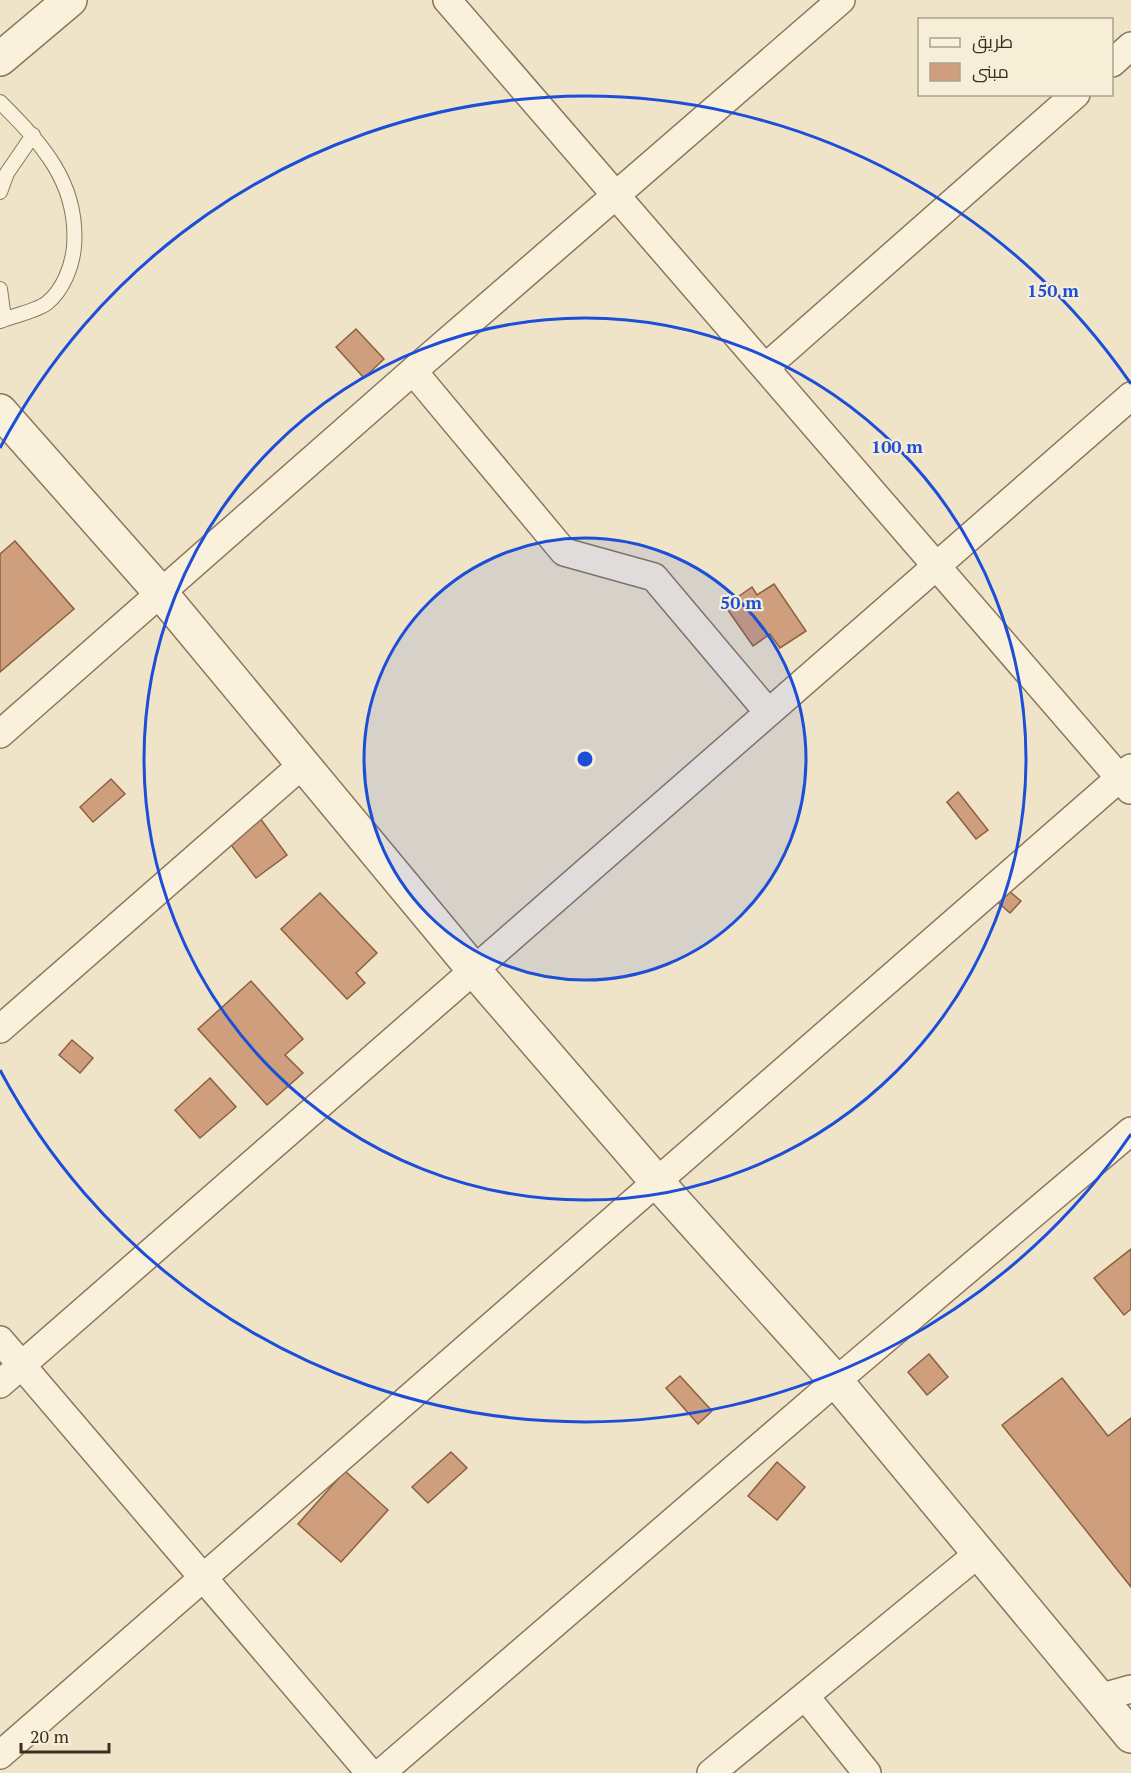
<svg xmlns="http://www.w3.org/2000/svg" width="1131" height="1773" font-family="'PT Serif',Cairo,serif">
<style>
.building{fill:#cf9f7d;stroke:#8d5f41;stroke-width:1.5}
.lines{fill:none;stroke-linecap:round;stroke-linejoin:round}
.service-casing{stroke:#8d765c;stroke-width:16}
.minor-casing{stroke:#8d765c;stroke-width:30}
.tertiary-casing{stroke:#8d765c;stroke-width:36}
.service{stroke:#faf1dc;stroke-width:14}
.minor{stroke:#faf1dc;stroke-width:27}
.tertiary{stroke:#faf1dc;stroke-width:33}
.ring{fill:none;stroke:#1d4ed8;stroke-width:3}
.centre{fill:#1d4ed8;stroke:#f7eed8;stroke-width:3}
.ring-label{font-size:18px;text-anchor:middle;font-weight:bold;fill:#1d4ed8;stroke:#f7eed8;stroke-width:4.5;stroke-linejoin:round;paint-order:stroke}
</style>
<rect width="100%" height="100%" fill="#f0e4c8"/>
<path class="building" d="M356 329 384 359 364 378 336 347Z
M15 541 74 609 0 672V554Z
M774 584 806 631 780 648 770 634 753 646 725 606 752 587 757 595Z
M111 779 125 794 93 822 80 807Z
M958 792 988 830 976 839 947 802Z
M254 810 287 855 256 878 222 833Z
M1004 887 1021 901 1010 913 994 899Z
M320 893 377 953 356 973 365 983 347 999 281 929Z
M251 981 303 1039 285 1055 303 1073 267 1105 198 1029Z
M72 1040 93 1058 80 1073 59 1055Z
M210 1078 236 1107 200 1138 175 1110Z
M1131 1249V1309L1124 1315 1094 1278Z
M929 1354 948 1377 927 1395 908 1372Z
M680 1376 712 1411 698 1424 666 1388Z
M1062 1378 1108 1436 1131 1418V1587L1002 1425Z
M451 1452 467 1468 428 1503 412 1487Z
M777 1462 805 1487 777 1520 748 1496Z
M345 1471 388 1510 341 1562 298 1524Z"/>
<g class="lines">
<defs>
<path id="service" d="M0 102C42 144 79 183 74 247 72 267 63 290 47 303 37 311 12 316 0 321
M0 192 7 173 33 135
M0 289 4 319"/>
<path id="minor" d="M447 0 1130 790
M1112 63 1131 46
M766 367 1076 94
M413 371 564 552 654 577 768 712
M0 734 413 371 841 0
M0 1029 303 764
M0 1340 370 1773
M0 1384 1131 396
M805 1696 867 1773
M1099 1698 1131 1689
M0 1755 1131 768
M381 1773 836 1381 1131 1131
M711 1773 979 1553"/>
<path id="tertiary" d="M0 59 70 0
M0 411 160 592 473 969 657 1182 836 1381 1131 1736"/>
</defs>
<use href="#service" class="service-casing"/>
<use href="#minor" class="minor-casing"/>
<use href="#tertiary" class="tertiary-casing"/>
<use href="#service" class="service"/>
<use href="#minor" class="minor"/>
<use href="#tertiary" class="tertiary"/>
</g>
<circle cx="585" cy="759" r="221" fill="#1d4ed8" fill-opacity=".12"/>
<g class="ring">
<circle cx="585" cy="759" r="221"/>
<circle cx="585" cy="759" r="441"/>
<path d="M1131 1134A662 662 0 0 1 0 1070M0 448A662 662 0 0 1 1131 384"/>
</g>
<circle cx="585" cy="759" r="9" class="centre"/>
<g class="ring-label">
<text x="1053" y="297">150 m</text>
<text x="897" y="453">100 m</text>
<text x="741" y="609">50 m</text>
</g>
<rect x="918" y="18" width="195" height="78" fill="#f7eed8" stroke="#ada18e" stroke-width="1.5"/>
<rect x="930" y="38" width="30" height="9" fill="#faf1dc" stroke="#ada18e" stroke-width="1.5"/>
<text x="972" y="48" font-size="18" fill="#3d2e20">طريق</text>
<rect x="930" y="63" width="30" height="18" fill="#cf9f7d" stroke="#ada18e" stroke-width="1.5"/>
<text x="972" y="78" font-size="18" fill="#3d2e20">مبنى</text>
<path d="M21 1743v9h88v-9" fill="none" stroke="#3d2e20" stroke-width="3"/>
<text x="30" y="1743" font-size="18" fill="#3d2e20" stroke="#f7eed8" stroke-width="4.5" paint-order="stroke">20 m</text>
</svg>
